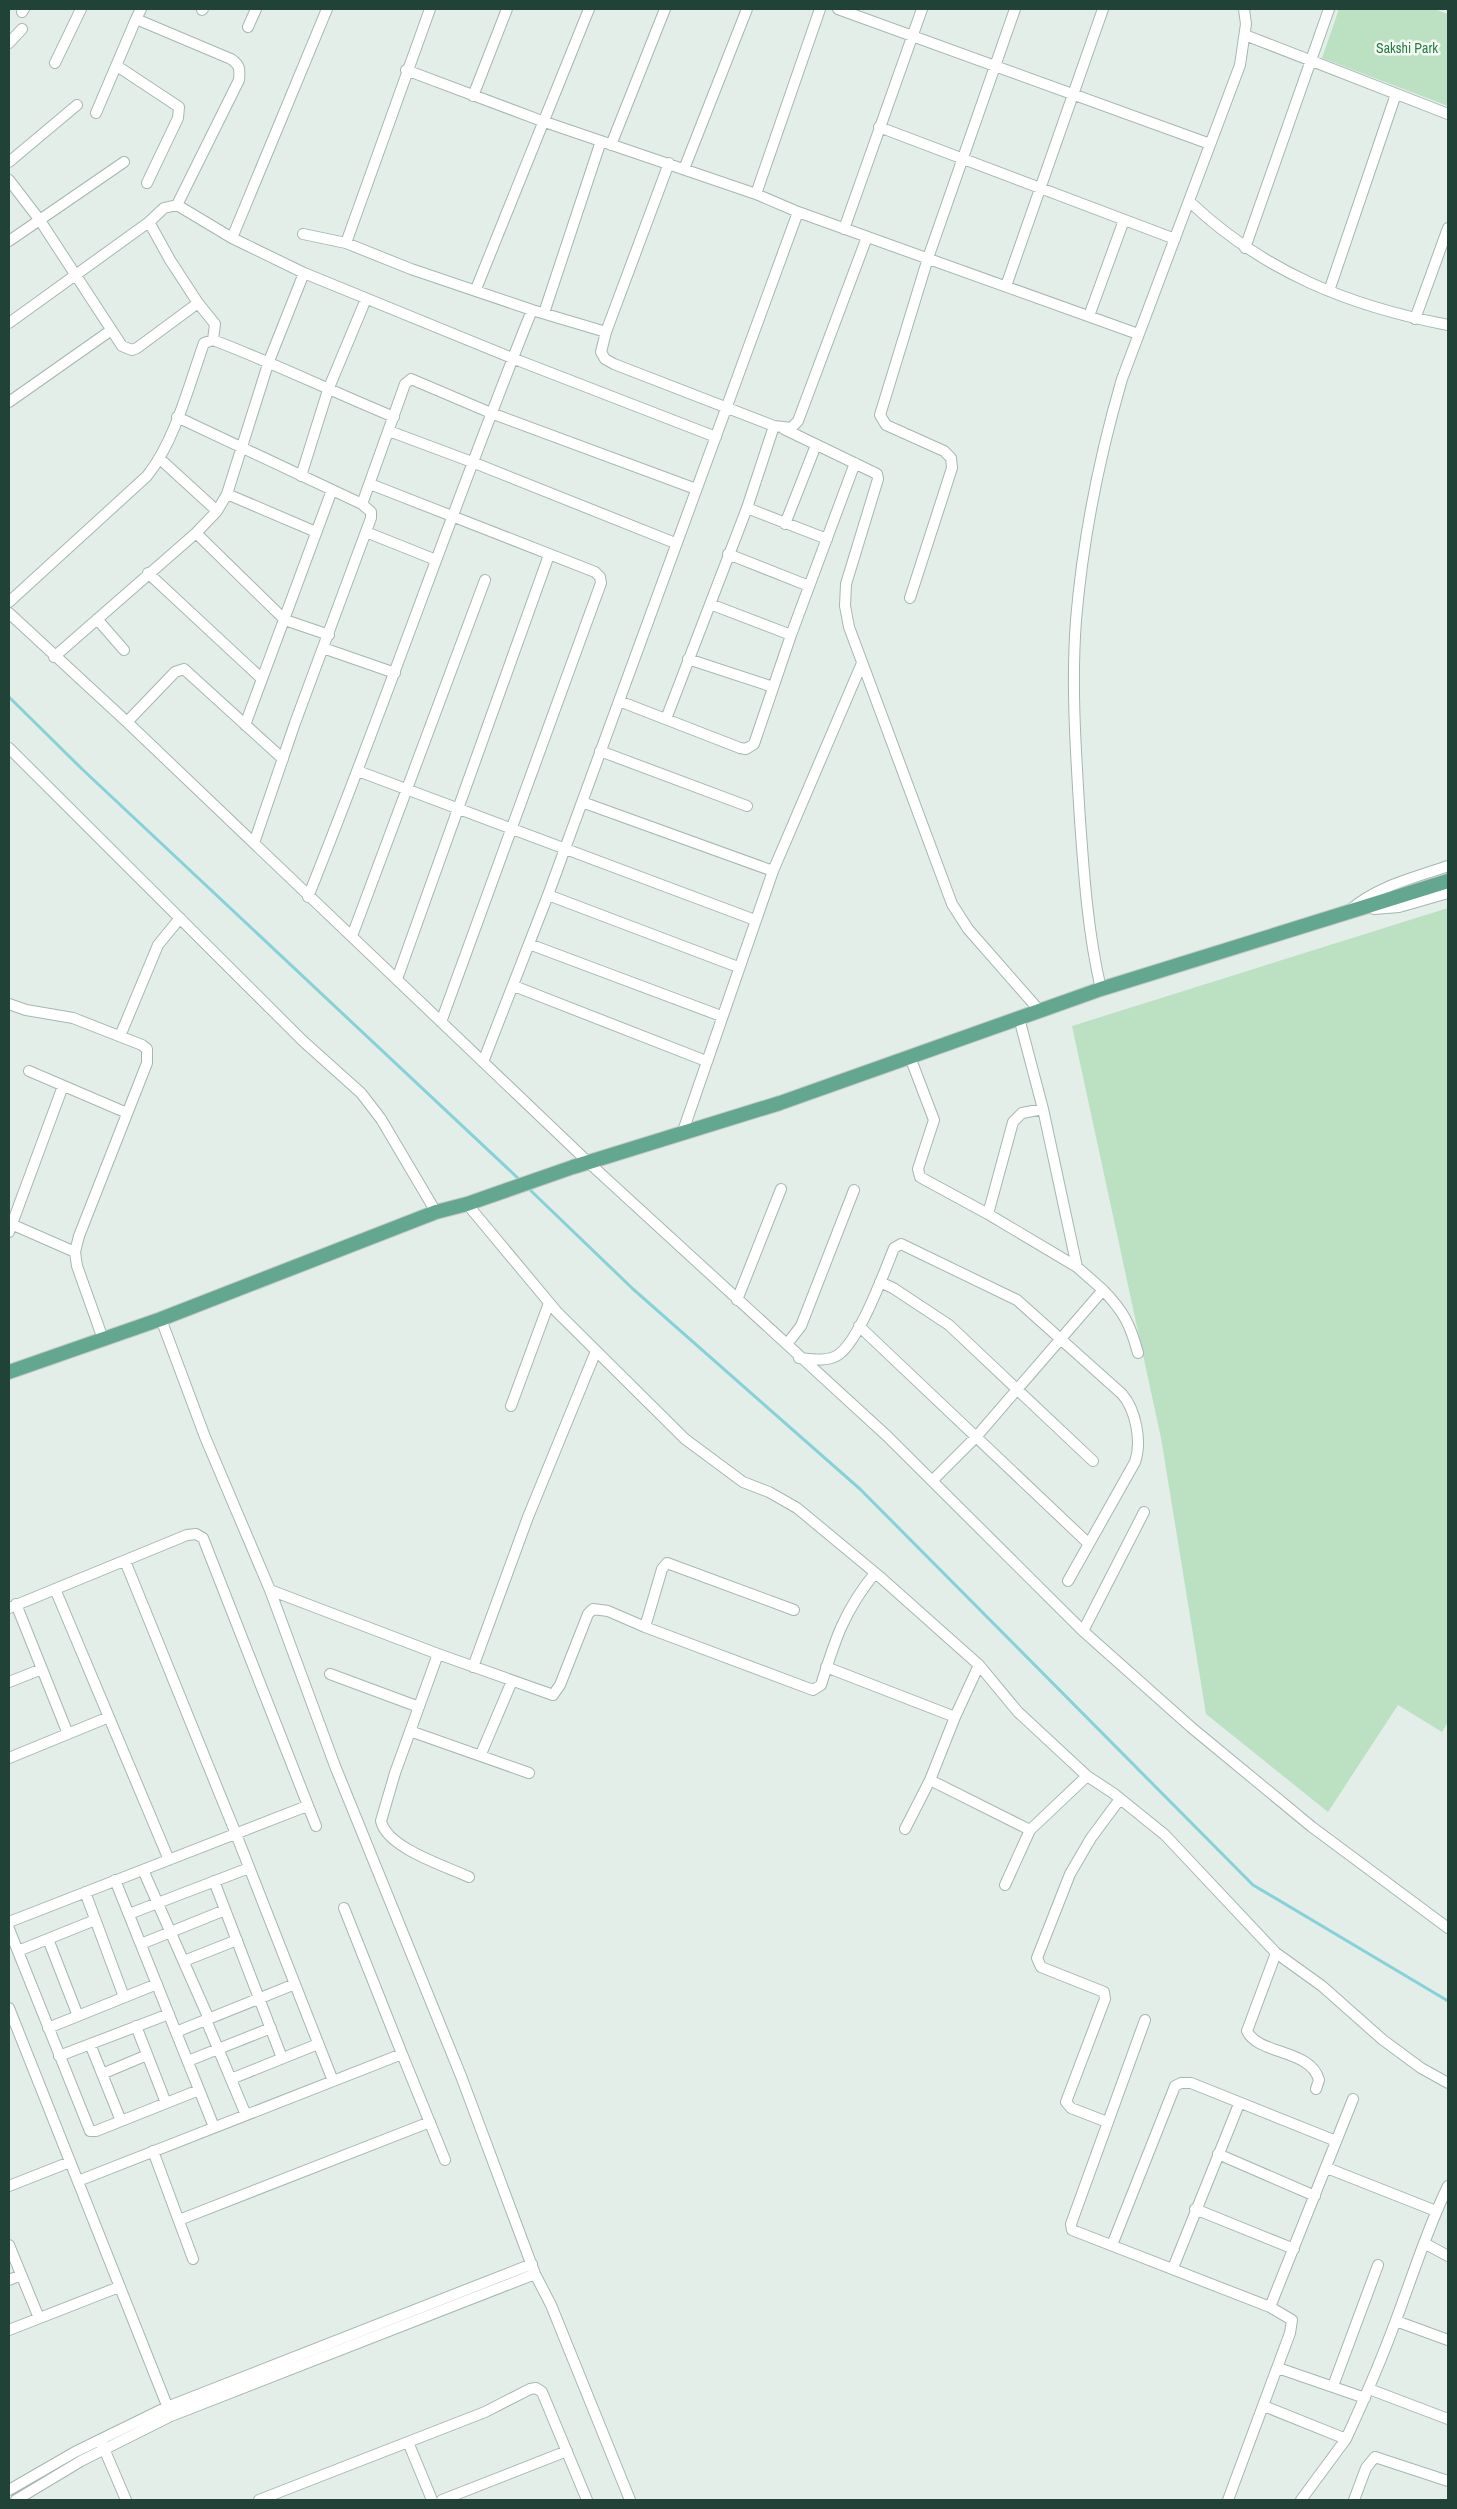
<svg xmlns="http://www.w3.org/2000/svg" width="1457" height="2509" font-family="'Archivo Narrow',sans-serif">
<style>
.green{fill:#bbe1c2}
.lines{fill:none;stroke-linecap:round;stroke-linejoin:round}
.stream{stroke:#87d1d7;stroke-width:3}
.minor-casing{stroke:#a5b7b0;stroke-width:12}
.major-casing{stroke:#c1cac7;stroke-width:16}
.minor{stroke:#fff;stroke-width:10}
.major{stroke:#64a791;stroke-width:14}
.labels{text-anchor:middle;stroke-width:5;stroke-linejoin:round;paint-order:stroke}
.park-label{font-size:14px;fill:#287c42;stroke:#f5faf7}
</style>
<rect width="100%" height="100%" fill="#e3eee9"/>
<path class="green" d="M1339 9H1434L1448 14V106L1322 58Z
M1448 908V1722L1442 1732 1398 1705 1328 1812 1206 1714 1161 1438 1072 1026Z"/>
<g class="lines">
<path class="stream" d="M9 697 82 769 521 1181
M527 1187 633 1289 860 1489 1253 1885 1448 2001"/>
<defs>
<path id="minor" d="M141 9 136 19 231 59C240 65 240 69 239 80L177 205
M838 9 1210 144
M202 10 203 9
M22 12 24 9
M248 27 256 9
M1245 35 1448 114
M9 43 22 29
M55 63 81 9
M117 66 179 107 178 118 147 183
M406 70 542 121 756 194 798 212 1138 334
M473 96 507 9
M96 113 136 19
M879 127 1175 239
M611 145 665 9
M9 162 77 105
M669 163 606 332 601 352 605 359 614 364 774 426 791 428 798 421 867 237
M684 169 747 9
M9 180 39 219 122 346 132 350 137 348 198 303 215 324 213 340
M756 194 820 9
M1190 202C1264 272 1349 306 1448 325
M149 222 170 260 198 303
M844 229 922 9
M303 234 346 243 411 269 532 310 606 332
M232 238 327 9
M9 241 124 162
M346 243 430 9
M1245 248 1329 9
M1006 286 1103 9
M476 289 589 9
M1329 291 1396 94
M544 313 601 141
M1089 316 1124 220
M1415 319 1448 228
M9 323 149 222 164 208 177 205 232 238 304 273 512 358 716 437
M9 402 110 331
M177 417 362 504 371 512V518L295 723 254 843
M784 429 877 474 878 479 846 584 845 606 849 627 952 904 968 929 1039 1010
M389 431 472 462 675 543
M159 458 217 511
M301 476 328 390 366 299
M370 484 595 572 600 577 601 583 441 1022
M227 494 316 532
M362 504 405 384 411 379 491 413 696 489
M747 508 827 539
M785 524 816 445
M366 532 436 560
M196 533 285 620 329 635
M728 554 809 586
M148 573 262 679
M910 598 952 468 951 458 944 451 886 425 880 415 928 258 1015 9
M9 602 147 476C175 441 189 385 204 343L213 340C274 363 333 392 394 417
M710 604 791 635
M9 613 127 722 588 1162 887 1436 1083 1631 1192 1728 1312 1827 1448 1928
M97 619 124 650
M323 648 395 673
M54 657 196 533 217 511 227 494 269 361 304 273
M688 659 773 687
M619 701 740 748 746 749 754 744 791 635 855 463
M666 719 747 508 774 426
M127 722 175 672 184 669 283 759
M245 725 332 490
M9 748 303 1041 361 1093 381 1119 436 1212
M600 751 747 806
M358 771 755 920
M582 802 773 871
M548 895 738 967
M308 897C386 703 454 504 532 310
M1374 909 1399 907 1448 893
M1350 910C1377 886 1414 878 1448 866
M352 936 485 580
M529 944 721 1016
M397 979 549 555
M514 986 706 1061
M1101 989C1088 934 1084 876 1080 820 1076 754 1071 686 1076 620 1083 538 1099 458 1122 379L1240 65 1246 24 1244 9
M9 1004 26 1010 73 1018 142 1045 147 1049V1063L79 1236 75 1252 77 1266 103 1339
M1019 1018 1043 1109 1077 1267
M120 1036 158 945 180 918
M910 1057 934 1120 918 1169 920 1177 988 1214 1077 1267 1103 1290 976 1437 933 1480
M483 1062 548 895 798 212
M29 1071 127 1113
M682 1134 773 871 862 663
M467 1204 557 1312 685 1439 743 1482 769 1492 797 1508 879 1576 979 1665 1018 1712 1087 1776 1113 1793 1165 1835 1276 1953 1322 1986 1383 2040 1421 2068 1448 2083
M988 1214 1013 1122 1022 1113 1043 1109
M11 1224 75 1252
M9 1232 63 1086
M880 1282 893 1288 949 1325 1093 1461
M1103 1290C1124 1312 1130 1324 1138 1353
M737 1300 781 1189
M161 1319 205 1437 270 1590 335 1766 461 2076 535 2274 551 2305 630 2500
M859 1326 1089 1544
M787 1344 801 1326 854 1190
M799 1358C811 1359 827 1362 838 1355 859 1341 884 1273 894 1248L901 1244 1017 1300 1122 1394C1136 1410 1142 1442 1135 1462L1068 1581
M511 1406 549 1303
M125 1561 236 1834 333 2081
M55 1589 169 1860
M270 1590 438 1654 553 1695 560 1685 588 1614 593 1609 608 1611 645 1627
M16 1604 68 1734
M9 1608 187 1535 196 1534 203 1538 316 1826
M794 1610 667 1563 662 1569 645 1627 813 1690 821 1685C835 1640 844 1611 875 1573
M1083 1631 1144 1512
M438 1654 395 1773 381 1821C387 1848 445 1866 469 1877
M473 1667 528 1517 596 1351
M826 1667 955 1717 979 1665
M330 1674 419 1707
M9 1682 42 1669
M410 1731 529 1773
M481 1754 512 1681
M9 1758 109 1717
M930 1780 1030 1830
M905 1829 930 1780 955 1717
M143 1870 209 2019
M115 1880 214 2127
M214 1881 282 2058
M1005 1885 1030 1830 1087 1776
M85 1892 124 1997
M129 1914 249 1868
M9 1922 307 1806
M9 1929 90 2131H96L199 2090
M48 1939 78 2016
M141 1944 225 1910
M18 1951 95 1920
M1276 1953 1247 2031C1258 2055 1311 2049 1319 2080L1316 2089
M184 1961 237 1940
M9 2008 170 2413
M206 2020 246 2115
M1145 2020 1071 2224 1072 2230 1270 2307 1292 2320 1290 2333 1228 2500
M136 2026 166 2103
M48 2028 157 1984
M176 2032 295 1984
M90 2044 121 2121
M402 2054 445 2160
M59 2056 169 2014
M188 2061 271 2028
M102 2074 147 2055
M231 2079 318 2044
M1107 2122 1071 2108 1066 2102 1105 1999 1104 1992 1041 1967 1037 1958 1070 1874 1091 1838 1120 1799
M153 2151 193 2259
M1218 2154 1315 2196
M1327 2168 1436 2211
M78 2181 402 2054 344 1908
M9 2186 70 2162
M1195 2209 1294 2249
M179 2220 430 2122
M1424 2243 1448 2256
M9 2245 39 2318
M1112 2245 1175 2086 1181 2083H1191L1336 2141
M1173 2268 1239 2104
M9 2280 21 2275
M1270 2307 1353 2099
M1396 2321 1448 2340
M9 2330 119 2287
M1278 2368 1365 2398
M1333 2386 1378 2265
M1369 2389 1448 2419
M1264 2406 1346 2439C1364 2400 1381 2361 1396 2320 1413 2275 1427 2229 1448 2186
M408 2442 432 2500
M102 2444 126 2500
M9 2490 75 2452 167 2407 532 2264
M16 2500 81 2461 171 2416 535 2274
M259 2500 485 2412 530 2389 536 2388 542 2392 587 2500
M442 2500 567 2451
M1301 2500 1346 2439
M1354 2500 1366 2468 1375 2457 1448 2481"/>
<path id="major" d="M9 1372 161 1319 436 1212 467 1204 573 1167 780 1103 1101 989 1448 881"/>
</defs>
<use href="#minor" class="minor-casing"/>
<use href="#major" class="major-casing"/>
<use href="#minor" class="minor"/>
<use href="#major" class="major"/>
</g>
<g class="labels">
<g class="park-label">
<text x="1407" y="53">Sakshi Park</text>
</g>
</g>
<rect width="1457" height="2509" fill="none" stroke="#214237" stroke-width="20"/>
</svg>
